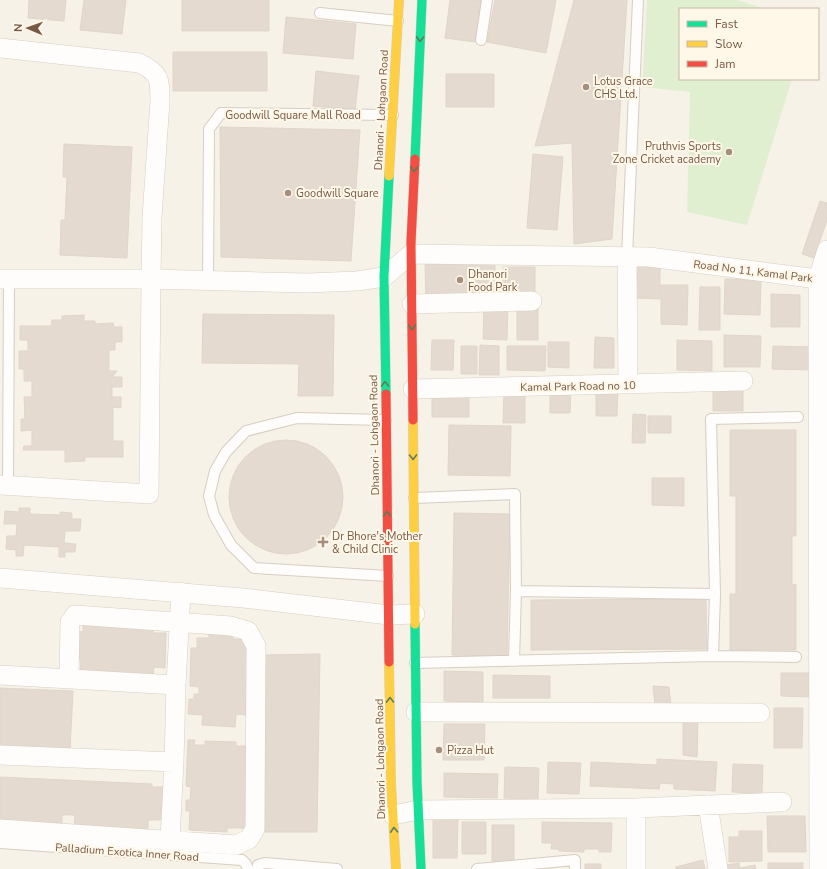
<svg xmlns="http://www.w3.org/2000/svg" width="827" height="869" font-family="'Nunito Sans',sans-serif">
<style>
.garden{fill:#e0efd0}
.building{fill:#e4dacf;stroke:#e0d5c9}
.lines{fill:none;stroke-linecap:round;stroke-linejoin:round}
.lane-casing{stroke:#d7cdc2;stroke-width:12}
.street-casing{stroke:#d7cdc2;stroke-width:20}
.fast-casing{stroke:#d8cec3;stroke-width:10}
.slow-casing{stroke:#d8cec3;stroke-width:10}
.jam-casing{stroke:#d8cec3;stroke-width:10}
.lane{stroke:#fefdfb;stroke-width:10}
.street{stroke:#fefdfb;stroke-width:19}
.fast{stroke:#16e098;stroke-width:9}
.slow{stroke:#ffcf43;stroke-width:9}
.jam{stroke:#f24e42;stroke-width:9}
.oneway{stroke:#5f7c5a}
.poi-dot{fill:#a48f7e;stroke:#fff7e8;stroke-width:1.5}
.labels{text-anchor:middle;stroke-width:4;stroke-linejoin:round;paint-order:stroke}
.poi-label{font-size:11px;fill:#775a46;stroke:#fff7e8;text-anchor:start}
.street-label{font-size:11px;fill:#775a46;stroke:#fff7e8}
</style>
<rect width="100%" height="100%" fill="#f7f2e7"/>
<path class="garden" d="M647 0H738L764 9H680V79H792L747 225 687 212 690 92 642 87Z"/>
<path class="building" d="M29 0H66L64 21 28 18Z
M84 0H126L122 34 80 30Z
M182 0H269V31H182Z
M450 0H481L475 42 445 38Z
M495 0H556L546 53 487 42Z
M574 0H627L612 239 574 244 572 143 535 146Z
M286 17 356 24 353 59 283 53Z
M173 52H267V91H173Z
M316 71 359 76 355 110 313 106Z
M446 74H494V107H446Z
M220 127 360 130 351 261 221 257Z
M64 144 132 147 127 258 60 255 61 220H65L67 177H63Z
M533 154 563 157 557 230 527 228Z
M820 201 827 203V220L814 258 802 254Z
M425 262 495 263V297L426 299Z
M636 265 660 266V299L636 298Z
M503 267H535V292H503Z
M725 279 761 280 760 315 724 314Z
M661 285H688L687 325 661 324Z
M700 287H720V330H699Z
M771 294 800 295V327H771Z
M484 305H508L507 340 483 339Z
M517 305H538V340H517Z
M203 314 334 315 333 396H298L299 364 202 363Z
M84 315V321H95V324L113 323 114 327H122V342H115V350H109V371H117L112 377H122V387H112V397H121V408L113 407V441H123V457H85V461L65 462V450H23L24 446H32V430L21 431V419H25L24 397H32V381H24V369H19V351H28V340H20V326H51L52 320H62V316Z
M724 335 761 336 760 367H724Z
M595 337 614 338V368H594Z
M432 340H454L453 370H431Z
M677 340 712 341V371L677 370Z
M548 342H569V368L548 367Z
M480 345 499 346V375H479Z
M461 346H477V374H461Z
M507 346H546L545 371 507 370Z
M773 346 814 347 813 370 772 369Z
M713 384H743V411H713Z
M596 387H618L617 416H596Z
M504 389 525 390V423H503Z
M550 389H571L570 413H550Z
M432 392 469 393V417H432Z
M633 414 646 415 645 443H632Z
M648 416H671V433H648Z
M449 425 511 426 510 476 448 475Z
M730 430H796V536H792V585L796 584V650H730V594H736V496H730Z
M229 497a57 57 0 1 1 114 0a57 57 0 1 1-114 0Z
M652 478H684V506L652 505Z
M19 508H30V514L60 515V512L72 513V519H81L80 531H65L64 543 76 544 75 552H65V557H59V547L24 545 23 556H16V550L6 549 7 536H16L17 524H4L5 511 19 512Z
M454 513 510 514 507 656 452 655Z
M706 599 707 649 531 650V600Z
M83 623 153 626V633H166L165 668 154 667 153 678 80 675 81 660 74 659 75 631 83 632Z
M209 632H233V639L249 640 246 715 236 714 235 727 202 725 203 715 188 714 189 699H194V694H199V687L190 686 191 648H197V638H209Z
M320 654 317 832H265L264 655Z
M444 671 483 672V702L444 701Z
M781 673H811V697L781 696Z
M493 675 550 676V698H493Z
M653 686 669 687 671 706 655 705Z
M0 688 73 691 70 750 0 747Z
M774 708H803L802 748H774Z
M683 718 698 719 697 757 683 755Z
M444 724H485L484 760H443Z
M188 740H195L194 745H205V741L236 742V746H247L244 828H227V832L189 830 190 811H186V800H190L191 787 186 786Z
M657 759 717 762 715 791 674 789V784L660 783 659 789 590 786 591 762 657 765Z
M548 762 581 763 579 794 547 793Z
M733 764 763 765 762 794 732 792Z
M505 767 539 768 538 799 504 798Z
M444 773 498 774 497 798 444 797Z
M0 777 152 784V787H163L161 820H148V830L74 827 75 815H62V826L0 823Z
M767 816H805L806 852H768Z
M433 819H458L457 858H433Z
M462 822H486V854H462Z
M542 822 612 823 611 852H599V849H584V852L559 851V849H551L552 843H542Z
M492 825H514V862L492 861Z
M739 831H762V861L729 862V837H739Z
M703 860 705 869H676V867Z
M739 863 740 868 755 865 756 869H727V865Z
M768 863H803V869H768Z
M585 864H601V869H585Z"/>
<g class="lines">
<defs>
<path id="lane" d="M320 13 398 21
M481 40 487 0
M627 257 638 0
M208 281 209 129 221 113 393 115
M386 420 297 418 246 431 226 452 215 471 209 496 214 515 231 545 254 568 388 576
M8 485 9 279
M414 498 515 494 516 591 715 594
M713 656 715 594 711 419 798 417
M514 661 516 591
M415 663 713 656 796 657
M0 843 242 860 246 864 248 869
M257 869 258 865 265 863 337 869
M477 869 575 860V869"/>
<path id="street" d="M0 48 139 63C160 73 160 79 160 101L152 217 151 279 307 283 357 281 384 277 411 254 649 257 818 279 819 869
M827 250 818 279 827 281
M627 257 628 384
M0 279H151L149 494 0 485
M412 304 532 301
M413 389 743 381
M0 578 243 598 389 615 415 614
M0 675 176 685
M416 712 760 713
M0 755 174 762 176 685 181 592
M708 805 718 869
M636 808V869
M393 815 418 810 636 808 782 802
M0 829 236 845 249 839 255 829 256 646 248 631 231 626 75 615 70 622 69 679
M170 840 174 762"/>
<path id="fast" d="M415 159 422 0
M386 394 384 277 389 176
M415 624 417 782 421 869"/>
<path id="slow" d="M389 176 399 0
M413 420 415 624
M389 662 391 783 396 869"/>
<path id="jam" d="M386 394 389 662
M413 420 411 242 415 159"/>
</defs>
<use href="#lane" class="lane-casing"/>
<use href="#street" class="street-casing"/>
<use href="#fast" class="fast-casing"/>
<use href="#slow" class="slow-casing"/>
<use href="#jam" class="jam-casing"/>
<use href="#lane" class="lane"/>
<use href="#street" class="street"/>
<use href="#fast" class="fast"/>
<use href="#slow" class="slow"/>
<use href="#jam" class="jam"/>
</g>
<defs><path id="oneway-chevron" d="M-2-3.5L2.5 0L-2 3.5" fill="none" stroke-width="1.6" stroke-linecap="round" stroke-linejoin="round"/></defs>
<g class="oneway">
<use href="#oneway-chevron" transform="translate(420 39) rotate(93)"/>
<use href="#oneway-chevron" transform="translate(414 169) rotate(93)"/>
<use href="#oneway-chevron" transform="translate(412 327) rotate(89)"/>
<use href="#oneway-chevron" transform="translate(385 384) rotate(-91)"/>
<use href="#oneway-chevron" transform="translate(413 457) rotate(89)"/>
<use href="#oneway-chevron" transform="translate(387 514) rotate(-91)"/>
<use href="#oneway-chevron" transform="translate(390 700) rotate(-91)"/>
<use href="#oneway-chevron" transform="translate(394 830) rotate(-93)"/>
</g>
<g class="poi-dot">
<circle cx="586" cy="87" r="4"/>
<circle cx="729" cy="152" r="4"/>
<circle cx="288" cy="193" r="4"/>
<circle cx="460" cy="280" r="4"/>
<path d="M321 536h4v4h4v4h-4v4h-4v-4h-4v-4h4z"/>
<circle cx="439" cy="750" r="4"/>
</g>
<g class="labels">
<g class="poi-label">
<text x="594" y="85">Lotus Grace<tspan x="594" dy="13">CHS Ltd.</tspan></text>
<text x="721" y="150" text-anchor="end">Pruthvis Sports<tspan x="721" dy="13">Zone Cricket academy</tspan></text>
<text x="296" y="197">Goodwill Square</text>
<text x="468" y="278">Dhanori<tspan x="468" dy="13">Food Park</tspan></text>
<text x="332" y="540">Dr Bhore's Mother<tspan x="332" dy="13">&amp; Child Clinic</tspan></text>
<text x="447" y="754">Pizza Hut</text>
</g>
<g class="street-label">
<text transform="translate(381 110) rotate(-87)" y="4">Dhanori - Lohgaon Road</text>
<text x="293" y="119">Goodwill Square Mall Road</text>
<text transform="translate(753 271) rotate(7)" y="4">Road No 11, Kamal Park</text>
<text transform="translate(578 386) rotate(-1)" y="4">Kamal Park Road no 10</text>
<text transform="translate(374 435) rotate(-91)" y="4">Dhanori - Lohgaon Road</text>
<text transform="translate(380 759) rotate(-91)" y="4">Dhanori - Lohgaon Road</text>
<text transform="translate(127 852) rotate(4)" y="4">Palladium Exotica Inner Road</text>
</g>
</g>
<rect x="679" y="8" width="140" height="72" fill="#fff7e8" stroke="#c9b8a7"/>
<rect x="687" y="21" width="20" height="6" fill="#16e098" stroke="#c9b8a7"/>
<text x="715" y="28" font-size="12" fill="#775a46">Fast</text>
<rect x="687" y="41" width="20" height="6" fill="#ffcf43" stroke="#c9b8a7"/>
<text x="715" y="48" font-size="12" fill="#775a46">Slow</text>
<rect x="687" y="61" width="20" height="6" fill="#f24e42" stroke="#c9b8a7"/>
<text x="715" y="68" font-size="12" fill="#775a46">Jam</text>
<g transform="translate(28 28) rotate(272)" stroke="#fff7e8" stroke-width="3" paint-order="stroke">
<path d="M0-3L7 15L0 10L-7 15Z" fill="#775a46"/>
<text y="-6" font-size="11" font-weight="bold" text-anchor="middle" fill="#775a46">N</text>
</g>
</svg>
